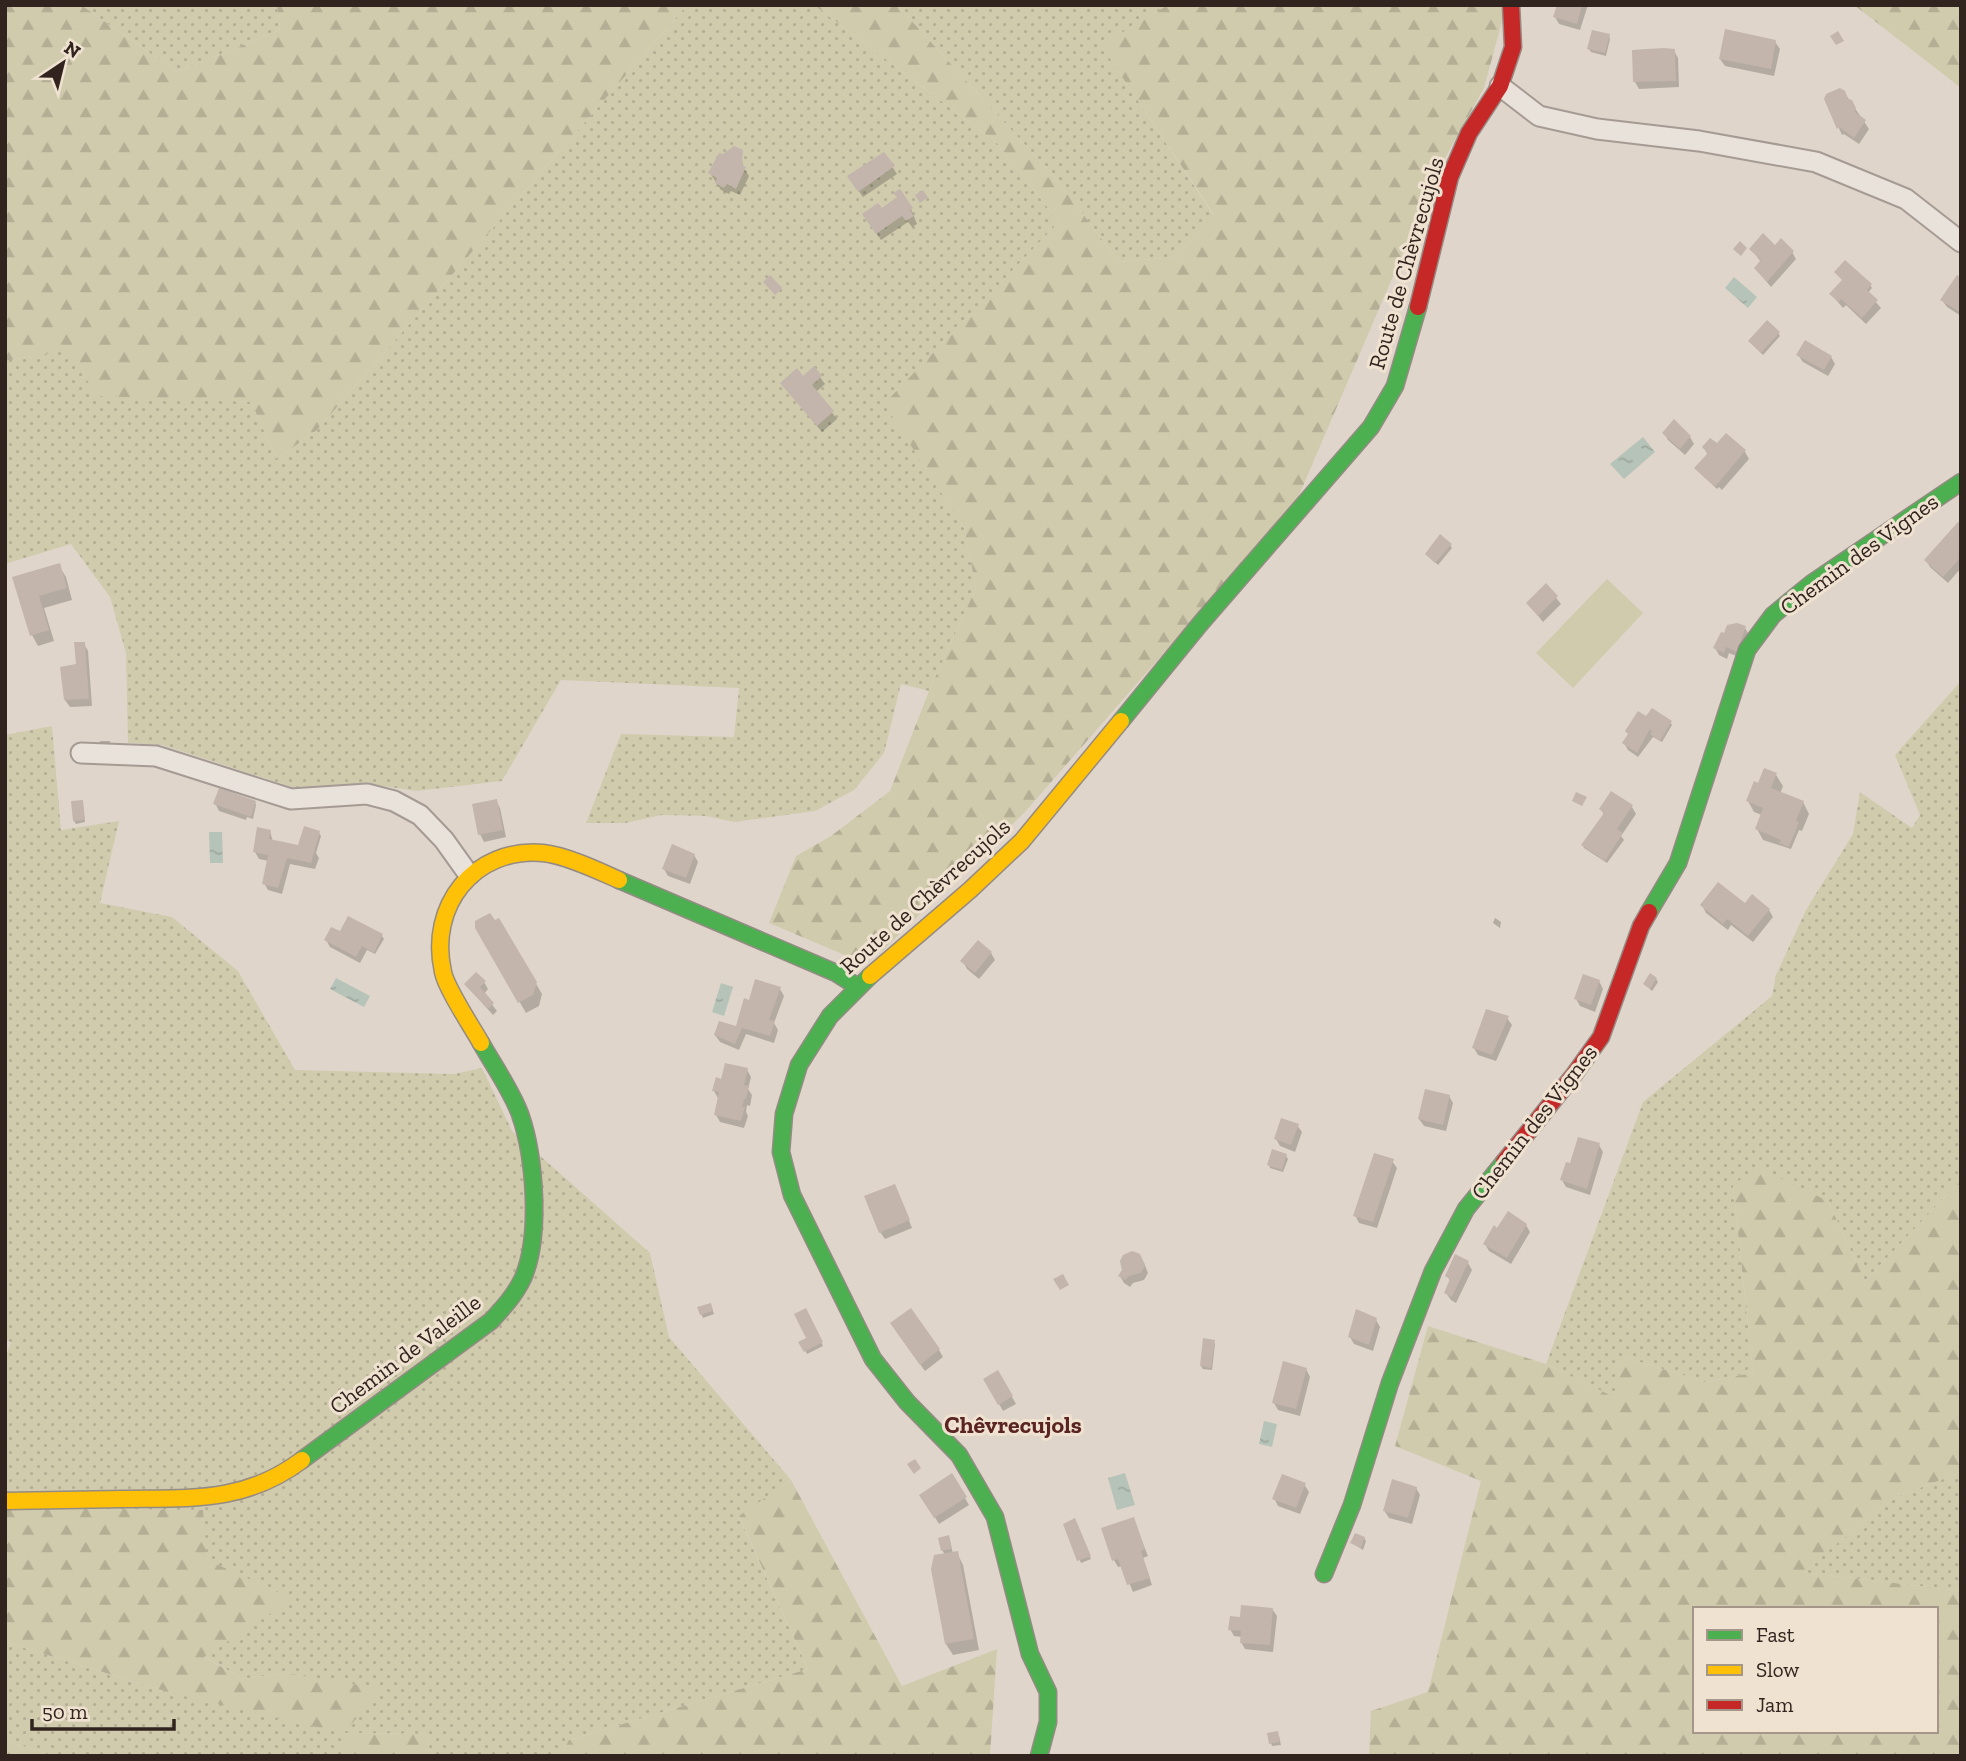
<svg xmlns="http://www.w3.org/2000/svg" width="1966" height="1761" font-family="'Zilla Slab',serif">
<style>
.grass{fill:url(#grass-dots)}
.forest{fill:url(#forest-firs);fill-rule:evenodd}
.pitch{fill:#d1cbae}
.water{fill:url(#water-ripples)}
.shadow{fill:#0003}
.building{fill:#c3b4ac}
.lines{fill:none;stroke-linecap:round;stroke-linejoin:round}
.street-casing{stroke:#a59b94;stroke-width:23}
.fast-casing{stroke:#948b84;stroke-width:19}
.slow-casing{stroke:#948b84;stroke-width:19}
.jam-casing{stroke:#948b84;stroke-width:19}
.street{stroke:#e8e2db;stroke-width:19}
.fast{stroke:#4caf50;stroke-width:16}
.slow{stroke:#ffc107;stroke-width:16}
.jam{stroke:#c62828;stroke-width:16}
.labels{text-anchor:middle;stroke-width:6;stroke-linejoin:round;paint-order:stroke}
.street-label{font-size:23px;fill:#31241e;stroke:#f0e2d0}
.neighbourhood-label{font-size:24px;font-weight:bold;fill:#592422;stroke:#f0e2d0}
</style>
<defs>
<pattern id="grass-dots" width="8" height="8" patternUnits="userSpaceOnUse" patternTransform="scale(1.75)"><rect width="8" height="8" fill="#d1cbae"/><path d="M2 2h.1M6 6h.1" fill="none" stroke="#b4ae95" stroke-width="1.8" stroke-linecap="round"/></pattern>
<pattern id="forest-firs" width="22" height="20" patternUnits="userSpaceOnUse" patternTransform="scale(1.75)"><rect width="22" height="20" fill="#d1cbae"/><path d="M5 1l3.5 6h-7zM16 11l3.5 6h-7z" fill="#b4ae95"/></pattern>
<pattern id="water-ripples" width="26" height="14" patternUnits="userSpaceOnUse" patternTransform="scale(1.75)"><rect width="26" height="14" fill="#b6c3b8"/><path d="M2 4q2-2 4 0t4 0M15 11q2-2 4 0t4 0" fill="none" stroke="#9da79e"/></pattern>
</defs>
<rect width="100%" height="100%" fill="#e0d5ca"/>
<path class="grass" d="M81 5H277L280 30 177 72Z
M687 5H814L997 143 1059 222 885 404 964 528 976 588 929 691 901 684 884 753 854 790 815 811 734 822 706 816 662 815 625 823H586L621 734 734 737 739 688 561 680 502 781 416 791 370 784 295 788 162 745 128 743 126 653 110 597 71 544 5 564V361L68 349 183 397 251 402 277 459 317 430Z
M897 5H1168L1102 46 1214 216 1176 257 1119 262 1058 181Z
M1961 681V1180L1865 1281 1828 1201 1733 1185 1753 1373 1705 1382 1620 1356 1619 1400 1546 1364 1643 1102 1772 996 1776 975 1806 910 1853 834 1860 792 1912 828 1920 815 1895 755Z
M52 726 61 830 119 821 100 903 172 917 238 971 295 1070 454 1074 482 1068 512 1131 650 1253 669 1337 791 1480 739 1517 808 1669 569 1740 560 1756H428L429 1734 343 1733 342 1756H58L5 1741V1642L171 1693 285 1673 243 1679 203 1656 5 1508V1359L11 1342 5 1340V735Z
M1961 1472V1591L1801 1572 1894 1498Z"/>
<path class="forest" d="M5 5H81L177 72 280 30 277 5H687L317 430 277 459 251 402 97 396 68 350 5 361Z
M814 5H897L1058 181 1119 262 1176 257 1214 215 1101 45 1168 5H1501L1504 14 1484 88 1439 169 1297 500 1025 812 883 950 847 956 769 923 796 856 831 836 890 791 929 691 976 588 964 528 884 404 1059 222 997 143Z
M1854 5H1961V88Z
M1757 1167 1828 1201 1865 1281 1961 1180V1472L1894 1498 1802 1572 1961 1591V1756H1369L1371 1711 1428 1692 1481 1481 1395 1446 1428 1326 1546 1364 1618 1399 1620 1356 1705 1382 1753 1373 1733 1185ZM1695 1609H1936V1731H1695Z
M791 1480 902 1686 997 1649 990 1756H560L569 1740 808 1669 739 1516Z
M5 1508 203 1510 207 1560 293 1599 204 1657 243 1679 285 1673 384 1689 343 1733 429 1734 428 1756H342V1733L171 1693 5 1642Z
M5 1741 58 1756H5Z"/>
<path class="pitch" d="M1607 579 1643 613 1573 688 1536 653Z"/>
<path class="water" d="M1734 277 1757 297 1748 308 1725 288Z
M1643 437 1655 452 1624 479 1610 464Z
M209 832H222L223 863H210Z
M336 978 370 996 364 1007 330 989Z
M721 983 733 987 724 1016 712 1012Z
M1264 1421 1277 1424 1272 1447 1259 1444Z
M1125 1473 1135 1505 1117 1510 1108 1478Z"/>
<path class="shadow" d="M1559 5H1588L1580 30 1559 24 1555 17Z
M1609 36 1610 39 1606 56 1591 52 1589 49Z
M1775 42 1780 49 1774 76 1725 66 1720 59Z
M1674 51 1678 58 1679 87 1639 89 1635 82Z
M1844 92 1869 129 1859 144 1844 134 1842 135 1826 99Z
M741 152 743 167 749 176 740 195 731 191 729 194 721 190 710 173Z
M884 154 897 174 863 197 853 183Z
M899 198 911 209 917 224 912 227 908 222 881 240 868 221Z
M1751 249 1792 252 1796 259 1771 287 1756 269 1761 262Z
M1961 280V316L1947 307 1942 300Z
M1870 285 1872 288 1868 293 1881 308 1866 324 1846 305 1843 308 1831 294Z
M1778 333 1780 336 1763 355 1750 342Z
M1798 355 1831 357 1835 364 1828 376 1803 362Z
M814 369 825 384 816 392 837 419 822 432 782 384 803 378Z
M1664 433 1690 437 1694 444 1685 455 1668 440Z
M1726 435 1745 452 1749 459 1722 490 1719 487 1717 489 1698 471 1708 455 1704 448 1718 445Z
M1961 526V568L1948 583 1930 567 1926 560Z
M1450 545 1452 548 1438 565 1427 554Z
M59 566 66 577 72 600 44 608 54 641 38 646 32 635 15 579Z
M1546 585 1561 604 1543 622 1528 603Z
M1745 628 1749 635 1741 658 1729 653 1727 659 1719 655 1715 648Z
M84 644 88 651 92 706 70 707 65 700Z
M1647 718 1670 722 1672 725 1662 742 1653 737 1638 757 1628 750 1624 743Z
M100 741H110L111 749 100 746Z
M1776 775 1783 786 1780 794 1803 802 1809 814 1802 831 1799 830 1791 849 1763 840 1757 829 1762 815 1754 812 1748 801 1759 785Z
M496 801 500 808 506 837 484 842 480 834Z
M82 802 85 822 76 824 74 821Z
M255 802 256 805 253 819 247 817 246 820 219 811 215 803Z
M1632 807 1636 814 1621 836 1624 840 1607 863 1584 848 1583 845 1604 815 1601 809Z
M270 831 273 842 302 848 319 833 321 836 316 853 319 858 315 869 290 864 282 894 268 890 264 883 269 861 259 859 255 852Z
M694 855 698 862 690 884 668 876 664 869Z
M1702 905H1745L1769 910 1773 917 1753 942 1731 925 1728 930 1706 913Z
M1495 918 1501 922 1500 928 1493 923Z
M499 921 542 994 539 1006 526 1013 476 927Z
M341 934 382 936 384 939 375 954 367 950 360 963 330 947 326 940Z
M991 953 995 960 979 979 967 969 963 961Z
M1656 979 1658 982 1652 991 1645 984Z
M1599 981 1603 989 1595 1012 1580 1006 1576 999Z
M484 982 488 989 484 994 497 1011 493 1015 466 985Z
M780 989 784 996 774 1023 778 1030 774 1043 746 1034 739 1050 720 1042 715 1035 737 1028 750 1002Z
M1507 1018 1512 1025 1496 1061 1478 1055 1474 1048Z
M747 1070 751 1077 748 1089 752 1095 750 1106 747 1105 746 1112 748 1116 744 1128 720 1122 716 1115 718 1098 714 1091 722 1081Z
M1449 1096 1453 1103 1446 1131 1424 1126 1419 1119Z
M1297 1125 1302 1132 1295 1152 1280 1146 1276 1139Z
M1599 1145 1603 1152 1590 1195 1566 1187 1562 1180Z
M1286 1156 1288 1159 1283 1172 1270 1168 1269 1165Z
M1392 1161 1397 1168 1377 1228 1359 1223 1355 1215Z
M898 1193 912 1228 885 1239 880 1232Z
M1526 1225 1530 1232 1511 1264 1489 1251 1485 1244 1496 1229Z
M1144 1263 1148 1273 1144 1280 1133 1283 1130 1287 1124 1283 1120 1276Z
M1468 1263 1472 1270 1456 1303 1451 1300 1446 1293 1451 1282 1447 1276Z
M699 1308H712L714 1314 703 1318Z
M805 1310 823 1346 807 1354 801 1342 808 1339Z
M1376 1320 1380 1327 1373 1351 1354 1344 1350 1337Z
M896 1331 939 1350 943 1357 925 1371Z
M1214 1342 1215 1344 1212 1370 1203 1369 1201 1366Z
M1306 1369 1310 1377 1300 1416 1278 1410 1274 1403Z
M998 1372 1016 1404 1003 1411 985 1379Z
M952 1476 969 1505 939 1524 922 1496Z
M1304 1484 1309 1492 1300 1514 1278 1506 1274 1498Z
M1416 1488 1420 1495 1412 1524 1389 1518 1384 1510Z
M1133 1519 1148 1556 1143 1558 1152 1585 1133 1592 1122 1566 1118 1567 1114 1560Z
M1074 1521 1091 1559 1081 1563 1065 1525Z
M949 1537 953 1554 957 1553 963 1565 979 1650 953 1655 946 1644 933 1569 945 1555 942 1550Z
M1364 1538 1366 1541 1363 1550 1352 1543Z
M1272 1609 1277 1616 1273 1652 1245 1649 1241 1642 1242 1637 1234 1636 1230 1629 1242 1618Z
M1279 1736 1281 1745 1272 1746 1271 1743Z"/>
<path class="building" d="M1557 5H1582L1577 24 1553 17Z
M1725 29 1776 40 1771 69 1719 59Z
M1592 30 1610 34 1605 53 1587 49Z
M1838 31 1844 41 1836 45 1830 36Z
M1664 48 1675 49 1676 81 1633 82 1632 50Z
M1840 88 1845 91 1848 99 1852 100 1856 108 1855 112 1866 120 1854 138 1839 127 1837 129 1824 99 1826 94Z
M734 146 743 150 742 165 746 167 736 189 727 184 724 188 715 183 717 178 708 173 719 153 723 154Z
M884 152 895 166 858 192 847 176Z
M900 189 913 208 910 210 914 216 906 221 902 216 876 234 862 214 878 203 882 208 897 197 893 193Z
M923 190 928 197 920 203 915 195Z
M1763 233 1775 245 1781 238 1794 251 1767 282 1754 268 1761 260 1749 249Z
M1740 241 1747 248 1741 256 1733 249Z
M1845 260 1872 284 1867 290 1878 300 1862 318 1841 299 1839 302 1829 294 1842 280 1834 272Z
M770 275 782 288 775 295 763 282Z
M1957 275 1961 278 1960 312 1940 300Z
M1767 320 1780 332 1761 353 1748 341Z
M1805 340 1832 356 1824 370 1796 355Z
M814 366 822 376 812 385 834 411 817 426 780 383 797 368 803 376Z
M1674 419 1691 436 1680 449 1662 433Z
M1726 433 1746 450 1715 487 1694 468 1708 453 1702 447 1710 438 1717 443Z
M1958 522 1961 524V557L1943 577 1924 560Z
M1440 534 1452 544 1435 563 1425 554Z
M60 563 67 588 39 596 49 630 30 636 12 577Z
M1546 583 1558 596 1538 616 1526 603Z
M1737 623 1746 626 1737 652 1726 647 1724 653 1713 648 1721 632 1724 633 1727 625Z
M74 642H85L89 699 64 700 60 667 76 664Z
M1652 708 1672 721 1660 741 1650 734 1652 731 1650 729 1637 753 1622 743 1628 734 1625 731 1638 711 1646 716Z
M1764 768 1777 773 1771 788 1804 801 1796 821 1799 822 1789 847 1779 843 1781 840 1755 829 1763 808 1746 801 1754 781 1758 783Z
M219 788 256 801 251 817 213 804Z
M1611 791 1633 805 1617 829 1623 833 1605 861 1581 845 1604 813 1599 809Z
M1576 792 1587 797 1582 806 1572 801Z
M497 799 503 830 478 835 472 804Z
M83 800 85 820 73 821 71 801Z
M304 826 320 831 311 863 287 858 278 888 262 884 268 855 253 852 257 827 271 830 269 839 298 845Z
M672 844 695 854 686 878 662 869Z
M1718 882 1745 903 1752 894 1770 909 1748 936 1727 919 1723 924 1700 905Z
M490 913 495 920 499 918 537 982 533 995 518 1003 475 928V921Z
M348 916 383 934 374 953 362 946 356 957 324 940 331 927 340 931Z
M978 940 992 952 975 973 960 961Z
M476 972 486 981 480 987 494 1003 488 1009 464 984Z
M1650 973 1657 978 1650 989 1643 984Z
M1583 974 1600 980 1591 1005 1574 999Z
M755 979 781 987 769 1020 775 1021 770 1036 742 1028 735 1044 714 1035 719 1021 736 1026 744 998 749 1000Z
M1486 1009 1509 1016 1492 1055 1472 1048Z
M725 1063 748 1068 744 1085 749 1086 746 1099H744L742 1107H745L741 1121 714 1115 719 1092 712 1091 716 1077 721 1079Z
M1425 1089 1450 1095 1443 1125 1418 1119Z
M1281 1118 1299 1124 1291 1145 1274 1139Z
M1578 1137 1600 1143 1587 1189 1560 1180 1566 1162 1570 1163Z
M1272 1149 1287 1154 1282 1170 1267 1165Z
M1374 1153 1394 1159 1373 1222 1353 1216Z
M895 1184 910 1220 879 1233 864 1196Z
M1508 1211 1527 1224 1507 1258 1483 1244 1494 1225 1497 1228Z
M1132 1251 1140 1254 1145 1265 1141 1273 1129 1276 1125 1280 1118 1276 1122 1270 1120 1261 1123 1255Z
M1455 1254 1469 1261 1452 1297 1444 1293 1450 1279 1445 1276Z
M1063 1274 1069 1285 1060 1290 1053 1279Z
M711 1303 713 1311 700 1315 697 1307Z
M806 1308 823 1342 804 1352 798 1342 806 1338 794 1314Z
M911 1308 940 1349 920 1365 890 1323Z
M1356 1309 1377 1318 1369 1345 1348 1337Z
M1203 1338 1215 1340 1211 1368 1200 1366Z
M1283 1361 1307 1368 1296 1409 1272 1403Z
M998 1370 1013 1396 998 1405 983 1379Z
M915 1459 921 1468 914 1474 907 1464Z
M952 1473 967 1497 934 1518 919 1495Z
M1282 1474 1306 1483 1296 1508 1272 1499Z
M1392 1479 1417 1487 1408 1518 1383 1511Z
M1134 1517 1145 1549 1141 1551 1150 1578 1127 1585 1118 1559 1112 1561 1101 1528Z
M1075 1518 1091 1556 1077 1561 1063 1524Z
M1355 1533 1365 1537 1361 1548 1350 1543Z
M949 1535 952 1549 941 1551 938 1538Z
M958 1551 974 1639 945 1644 931 1569 934 1555Z
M1241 1605 1273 1608 1270 1645 1240 1643 1241 1631 1228 1630 1230 1616 1240 1617Z
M1278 1731 1280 1742 1269 1744 1267 1733Z"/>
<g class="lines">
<defs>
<path id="street" d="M1500 86 1539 116 1597 129 1699 141 1816 162 1906 199 1961 242
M81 753 156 756 291 799 367 794 394 801 420 815 444 840 469 875"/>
<path id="fast" d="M1121 721 1200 624 1371 427 1395 386 1418 307
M619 880 836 973 858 987
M1649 912 1678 863 1747 650 1773 615 1812 583 1961 482
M870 976 830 1016 799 1065 784 1114 781 1152 792 1195 873 1359 907 1402 959 1455 995 1517 1030 1654 1048 1692V1722L1039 1756
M302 1460 491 1321C503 1308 515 1295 523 1278 541 1236 535 1157 520 1114 511 1090 494 1066 481 1043
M1324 1574 1352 1505 1390 1383 1433 1271 1466 1209 1504 1162"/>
<path id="slow" d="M870 976 970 890 1022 841 1121 721
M481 1043C472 1027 446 988 443 972 428 906 474 847 543 853 565 855 599 871 619 880
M5 1501C44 1500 84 1500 123 1499 190 1498 245 1503 302 1460"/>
<path id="jam" d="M1418 307 1450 177 1469 133 1500 86 1513 47 1511 5
M1504 1162 1573 1076 1601 1037 1641 926 1649 912"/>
</defs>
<use href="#street" class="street-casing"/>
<use href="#fast" class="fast-casing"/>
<use href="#slow" class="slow-casing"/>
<use href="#jam" class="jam-casing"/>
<use href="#street" class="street"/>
<use href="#fast" class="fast"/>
<use href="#slow" class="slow"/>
<use href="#jam" class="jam"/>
</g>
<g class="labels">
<g class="street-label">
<text transform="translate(1406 263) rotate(-74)" y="8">Route de Chèvrecujols</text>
<text transform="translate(1859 554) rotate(-36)" y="8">Chemin des Vignes</text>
<text transform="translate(925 896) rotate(-42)" y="8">Route de Chèvrecujols</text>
<text transform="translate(1534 1122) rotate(-52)" y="8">Chemin des Vignes</text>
<text transform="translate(405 1354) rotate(-37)" y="8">Chemin de Valeille</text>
</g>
<g class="neighbourhood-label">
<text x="1013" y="1433">Chêvrecujols</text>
</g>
</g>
<rect width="1966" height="1761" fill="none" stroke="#31241e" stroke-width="14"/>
<rect x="1693" y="1607" width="245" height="126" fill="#f0e2d0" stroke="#a49689" stroke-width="2"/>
<rect x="1707" y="1630" width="35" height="10" fill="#4caf50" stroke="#a49689" stroke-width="2"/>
<text x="1756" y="1642" font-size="21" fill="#31241e">Fast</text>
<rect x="1707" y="1665" width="35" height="10" fill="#ffc107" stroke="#a49689" stroke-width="2"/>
<text x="1756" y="1677" font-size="21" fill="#31241e">Slow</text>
<rect x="1707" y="1700" width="35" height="10" fill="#c62828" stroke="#a49689" stroke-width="2"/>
<text x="1756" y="1712" font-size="21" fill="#31241e">Jam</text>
<g transform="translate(63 63) rotate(35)" stroke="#f0e2d0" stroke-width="5" paint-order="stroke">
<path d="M0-5L12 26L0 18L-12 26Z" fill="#31241e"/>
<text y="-10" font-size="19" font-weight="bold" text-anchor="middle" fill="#31241e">N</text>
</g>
<path d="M32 1719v10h142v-10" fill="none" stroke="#31241e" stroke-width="3.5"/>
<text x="42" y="1719" font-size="21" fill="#31241e" stroke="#f0e2d0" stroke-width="5" paint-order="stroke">50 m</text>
</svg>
